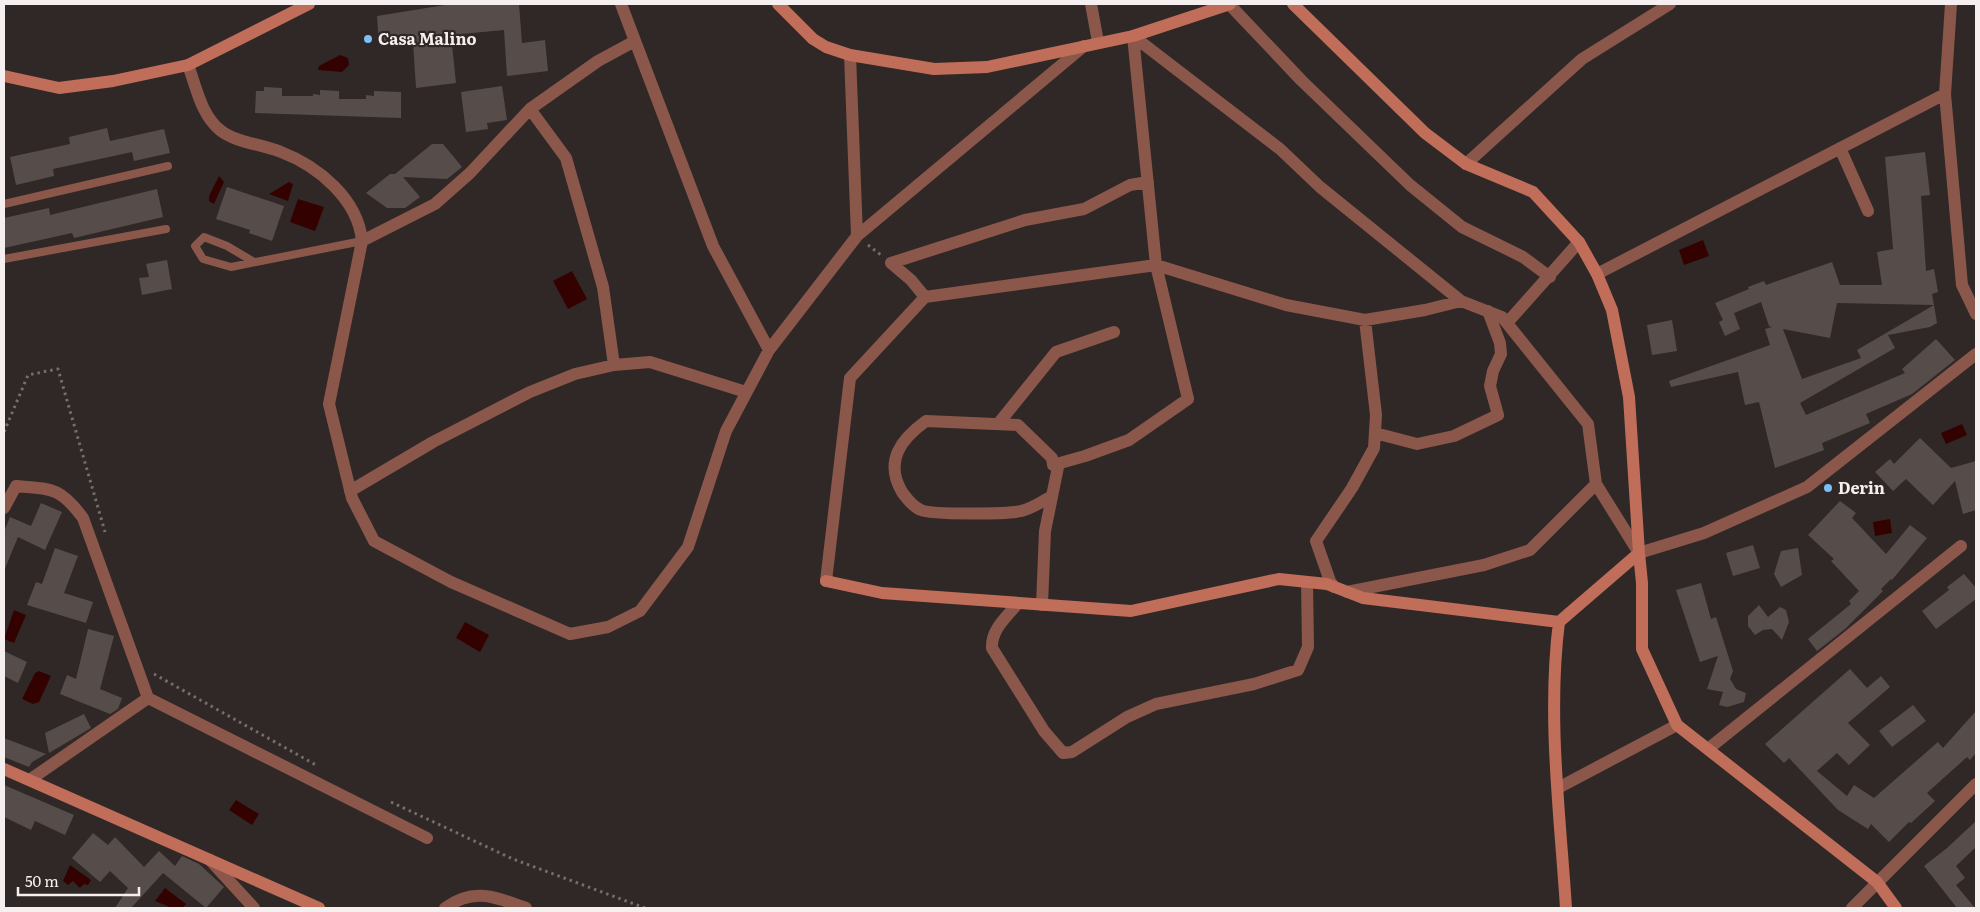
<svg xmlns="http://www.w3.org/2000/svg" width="1980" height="912" font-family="Literata,serif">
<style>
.water{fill:#330200}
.building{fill:#564d4b}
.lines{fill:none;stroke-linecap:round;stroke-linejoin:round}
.path{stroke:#756e6c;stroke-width:3;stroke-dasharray:2.5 4;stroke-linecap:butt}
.lane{stroke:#8b574a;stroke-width:8}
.street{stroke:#8b574a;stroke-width:12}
.secondary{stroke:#c06e5a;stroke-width:12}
.poi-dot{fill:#7abff8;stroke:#302826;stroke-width:2}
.labels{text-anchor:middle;stroke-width:4.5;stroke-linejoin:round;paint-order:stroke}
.poi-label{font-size:16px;font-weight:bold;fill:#f5f0ef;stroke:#302826;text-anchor:start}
</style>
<rect width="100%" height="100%" fill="#302826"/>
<path class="water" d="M340 55 348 58 349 65 342 72 318 70 319 66Z
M219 176 224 182 214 204 209 201V196Z
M289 182 293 184 288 201 269 194Z
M298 199 324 207 315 231 290 222Z
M1703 240 1709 256 1684 265 1679 250Z
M572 271 587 299 568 309 553 281Z
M1962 424 1967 435 1946 444 1941 433Z
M1890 519 1892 533 1875 536 1873 522Z
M14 610 26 615 14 643 4 639Z
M465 622 489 635 480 652 456 638Z
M39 671 51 676 39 702 33 704 22 699 35 673Z
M236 800 259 814 252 825 229 810Z
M70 865 91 880 88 885 84 884 80 888 73 881 68 885 63 881Z
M165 888 186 904 182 908H172L155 901Z"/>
<path class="building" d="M451 4H519L522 43 545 40 548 71 507 76 504 30 451 35 456 83 416 88 413 42 379 46 377 16Z
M502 86 507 120 487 123 488 129 466 132 461 92Z
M264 87 282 88V96H313V94L320 95V90L339 91V99H366V95L374 96V91L401 92V118L255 113 256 91H264Z
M107 128 110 141 164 129 170 153 134 161 132 152 53 169 54 176 16 185 10 157 70 144 69 137Z
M432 144H443L462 167 447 179 403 177 420 197 405 208H387L366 193 390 174H395Z
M1925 152 1930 195 1921 196 1926 271 1934 269 1938 292 1932 294 1934 305 1837 303 1830 338 1783 329 1802 379 1861 358 1857 350 1934 305 1937 323 1930 327 1888 335 1895 348 1800 403 1806 415 1905 373 1902 369 1936 339 1955 360 1912 394 1866 414 1870 423 1822 443 1824 450 1775 468 1759 402 1745 405 1738 372 1671 387 1669 381 1770 345 1765 329 1772 327 1769 326 1761 302 1734 313 1740 329 1725 336 1719 322 1723 320 1715 303 1749 289 1748 287 1764 281 1766 285 1832 262 1840 285H1882L1877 252 1893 249 1885 157Z
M227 187 284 206 272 241 249 233 250 230 216 219Z
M157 189 163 217 74 238 72 233 4 248V218L49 208 50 215Z
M167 260 172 289 142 295 139 278 149 277 146 264Z
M1672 320 1677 351 1652 355 1647 325Z
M1920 438 1951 468 1976 461V510L1963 514 1955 481 1933 505 1906 479 1893 491 1875 472 1890 459 1894 464Z
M1840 501 1856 513 1852 518 1886 554 1910 525 1927 538 1892 580 1891 579 1881 589 1883 591 1845 629 1817 651 1808 639 1851 604 1849 601 1859 591 1831 561 1834 559 1808 535Z
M41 503 62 512 45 550 18 537 4 571V532L10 517 31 526Z
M1753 545 1760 568 1733 576 1726 553Z
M55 548 78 556 64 593 93 602 86 623 27 605 36 582 42 584Z
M1798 548 1802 575 1781 587 1774 574 1781 551Z
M1964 574 1976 588V599L1936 629 1922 611 1949 590 1947 587Z
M1701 583 1711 619 1716 617 1733 671 1730 679 1736 689 1746 693 1744 702 1727 707 1719 705 1723 692 1707 689 1718 656 1700 662 1676 590Z
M1759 605 1768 617 1780 607 1786 610 1789 622 1782 640 1772 629 1763 630 1755 635 1748 626V616Z
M88 629 114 636 100 689 122 698 118 709 110 714 60 694 67 675 76 679Z
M4 651 27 662 18 683 4 676Z
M1850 669 1867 688 1881 676 1890 687 1848 723 1870 745 1849 765 1837 753 1817 771 1847 796 1854 785 1874 798 1938 742 1943 748 1976 711V753L1970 760 1967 757 1927 793 1935 801 1911 823 1909 822 1889 842 1871 824 1868 829 1838 810 1789 758 1784 763 1765 744Z
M1913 705 1926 721 1892 747 1879 731Z
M84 714 91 728 49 753 45 733Z
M4 738 46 754 32 762 29 767 4 757Z
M4 785 74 815 65 835 35 821 31 830 4 817Z
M1976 821V847L1956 866 1965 878 1956 885 1975 908H1957L1924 866 1947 848Z
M93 833 108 845 115 837 144 867 159 851 175 866 182 856 199 864 224 887 206 908 163 873 131 908H115L128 888 110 871 100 882 72 858Z"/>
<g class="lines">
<path class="path" d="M868 245 881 255
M4 432 28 375 58 369 105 532
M154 674 316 765
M391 802 513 859 645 908"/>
<path class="lane" d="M4 204 168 166
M4 259 166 229
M254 262 227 246 204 237 195 246 203 259 231 267 362 241"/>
<path class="street" d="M621 4 713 246 769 350
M1091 4 1098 42
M1229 4 1301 80 1410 185 1462 227 1523 257 1550 277
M1951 4 1945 94 1962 285 1976 314
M850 55 857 236
M188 65C196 86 201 115 220 130 236 143 262 144 281 152 318 166 358 199 362 241L329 404 352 498 374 541 451 582 570 634 608 627 640 611 688 547 726 431 769 350 857 236 1084 46
M530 109 566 158 603 287 614 365
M1840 148 1868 211
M1466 164 1582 59 1670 4
M362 241 435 204 470 173 530 109 598 61 635 41
M891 263 1025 220 1084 209 1130 185 1148 182
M891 263 911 280 925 297
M1597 274 1945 94
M1507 323 1579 242
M998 424 1056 352 1114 332
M1375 433 1417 444 1454 436 1498 415 1490 386 1493 371 1501 354 1500 343 1488 311
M1053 465 1085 456 1129 440 1188 399 1156 265 1133 36 1280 149 1320 187 1461 301 1502 317 1588 424 1596 484 1639 553 1704 533 1807 487 1976 354
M350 491 433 442 530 392 575 374 614 365 650 362 746 392
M4 508 16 486C52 489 60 487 83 518L148 698
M826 581 850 378 925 297 1156 265 1286 305 1365 320 1425 310 1461 301
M1334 587 1330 581 1316 541 1352 488 1374 448 1376 415 1365 320
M1347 592 1484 565 1530 550 1596 484
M1018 603C1007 617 991 629 992 648L1044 731 1063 753 1072 752 1127 717 1156 704 1254 684 1298 670 1308 647 1307 582
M1042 605 1045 531 1058 467 1053 465 1052 458 1018 425 926 421C901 439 884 461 902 492 907 499 913 507 921 510 931 515 1009 514 1021 511 1031 509 1043 501 1052 496
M1708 749 1961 546
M31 779 148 698 427 838
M1558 788 1677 725
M210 860 254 908
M445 908C474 887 495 897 526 908
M1852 908 1976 784"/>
<path class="secondary" d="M778 4 813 39 826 47 850 55 934 69 987 67 1133 36 1230 4
M1293 4 1425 133 1466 164 1533 192 1579 242 1597 274 1612 310 1629 397 1639 553 1642 583V649L1677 725 1877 882 1896 908
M4 76 59 88 113 81 188 65 309 4
M826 581 882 593 1131 611 1279 579 1327 584 1363 598 1559 622
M4 769 319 908
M1566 908C1560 814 1547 716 1559 622L1639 553"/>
</g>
<g class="poi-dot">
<circle cx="368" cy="39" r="5"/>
<circle cx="1828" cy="488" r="5"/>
</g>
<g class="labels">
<g class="poi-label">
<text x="378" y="45">Casa Malino</text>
<text x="1838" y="494">Derin</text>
</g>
</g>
<rect width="1980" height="912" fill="none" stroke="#f5f0ef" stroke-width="10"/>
<path d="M18 887v8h121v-8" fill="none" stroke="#f5f0ef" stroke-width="2.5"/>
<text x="25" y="887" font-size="15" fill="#f5f0ef" stroke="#302826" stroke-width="4" paint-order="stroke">50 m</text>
</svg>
